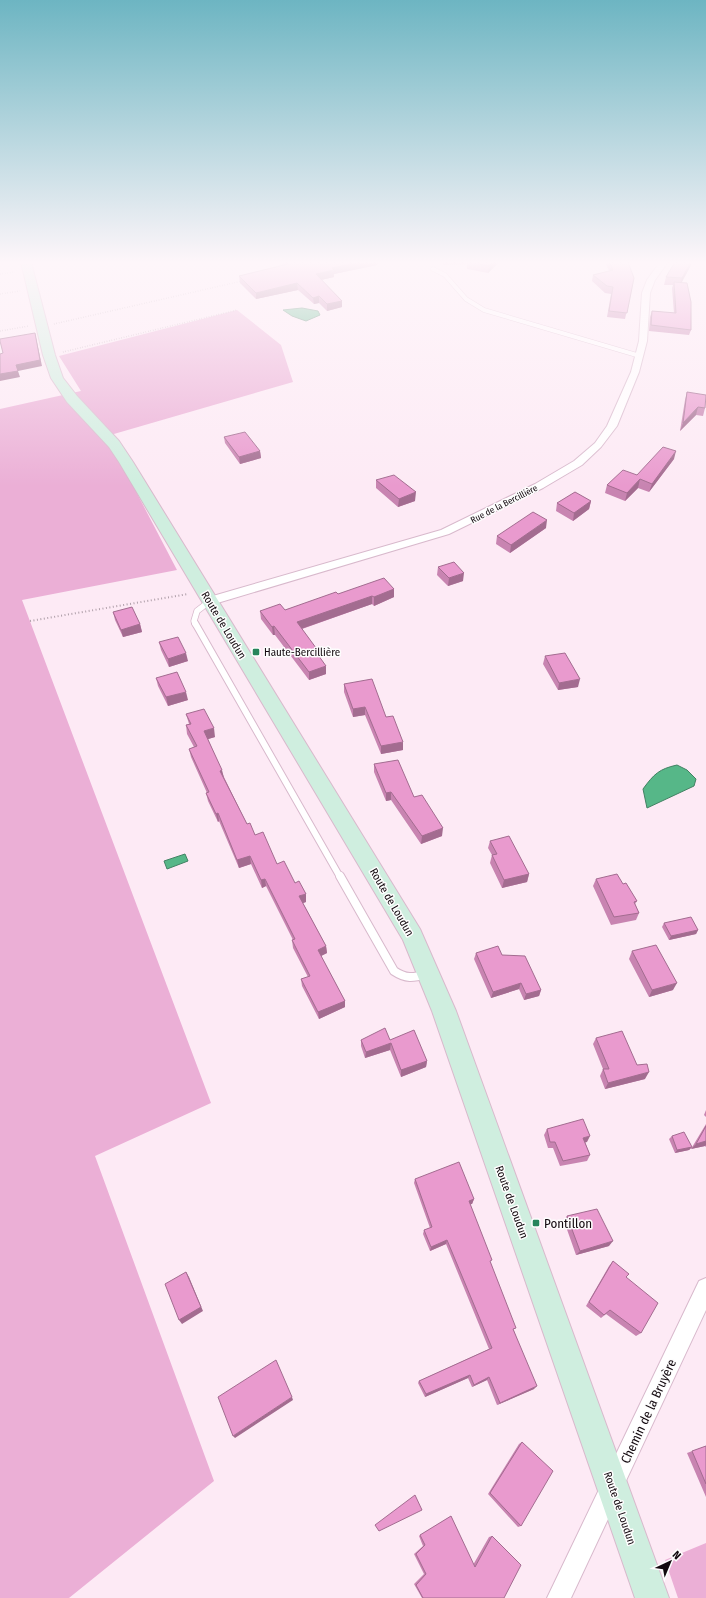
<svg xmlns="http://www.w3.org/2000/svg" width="706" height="1598" font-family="'Fira Sans Condensed',sans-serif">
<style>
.green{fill:#ebafd6}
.water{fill:#56b788;stroke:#428263}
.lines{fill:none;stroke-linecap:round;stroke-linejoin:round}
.service-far3-casing{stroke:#d8b9cc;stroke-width:5}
.service-far2-casing{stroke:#d8b9cc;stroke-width:7}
.service-far1-casing{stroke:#d8b9cc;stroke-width:8}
.service-casing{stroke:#d8b9cc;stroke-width:10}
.minor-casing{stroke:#d8b9cc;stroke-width:2}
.secondary-casing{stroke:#d8b9cc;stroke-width:2}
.path-far1{stroke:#b0a0aa;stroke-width:1.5;stroke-dasharray:0.5 2;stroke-linecap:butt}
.path{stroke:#b0a0aa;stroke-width:2;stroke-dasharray:1 2.5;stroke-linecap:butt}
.service-far3{stroke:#fff;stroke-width:4}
.service-far2{stroke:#fff;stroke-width:5.5}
.service-far1{stroke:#fff;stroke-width:6}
.service{stroke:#fff;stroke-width:8}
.minor{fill:#fff;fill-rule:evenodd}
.secondary{fill:#cfeedf;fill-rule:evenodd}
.wall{fill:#c884b1}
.shaded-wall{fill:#a36c90}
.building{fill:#e99ace;stroke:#a36c90}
.poi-dot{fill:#26845b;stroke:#fdfdfd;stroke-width:1.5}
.labels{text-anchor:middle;stroke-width:3;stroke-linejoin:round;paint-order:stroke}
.far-street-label{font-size:9px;fill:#12080e;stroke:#fdfdfd}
.street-label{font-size:11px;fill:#12080e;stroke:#fdfdfd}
.poi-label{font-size:11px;fill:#12080e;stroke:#fdfdfd;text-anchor:start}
.near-poi-label{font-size:13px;fill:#12080e;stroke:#fdfdfd;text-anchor:start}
.near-street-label{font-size:13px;fill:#12080e;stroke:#fdfdfd}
</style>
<rect width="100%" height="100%" fill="#fdeaf5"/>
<path class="green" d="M237 310 281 345 293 382 107 436 177 570 22 600 211 1103 95 1156 214 1481 69 1598H0V409L81 391 59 356Z
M706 1543V1598H678L665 1560Z"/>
<path class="water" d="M302 308 318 311 320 315 306 321 292 316 283 310Z
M677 765 687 770 696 779 694 786 647 808 643 789C654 774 659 769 677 765Z
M185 854 188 861 167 869 164 861Z"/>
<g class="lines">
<defs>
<path id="service-far3" d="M433 269 445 275 466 299 484 310 640 356"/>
<path id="service-far2" d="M195 624 194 621 197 611 210 601"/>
<path id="service-far1" d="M195 623 340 877"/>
<path id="service" d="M340 876 394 971C406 979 413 978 426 974"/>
<path id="minor" d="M660 262H668L655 280 650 293 647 341 639 372 617 426 601 447 582 465 543 488 449 534 214 604H206L204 601 206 598 441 530 535 484 574 461 595 443 607 426 631 372 639 341 642 293 647 280Z
M706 1278V1310L571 1598H547L699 1281Z"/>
<path id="secondary" d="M21 262H31L55 355 63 378 77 396 119 441 133 462 420 929 456 1011 669 1598H635L432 1011 403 940 119 462 109 447 67 402 51 378 43 355Z"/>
</defs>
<use href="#service-far3" class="service-far3-casing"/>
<use href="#service-far2" class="service-far2-casing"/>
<use href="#service-far1" class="service-far1-casing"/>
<use href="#service" class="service-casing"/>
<use href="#minor" class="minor-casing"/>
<use href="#secondary" class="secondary-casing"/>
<path class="path-far1" d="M275 269 284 262
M0 274 15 272
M0 294 20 291
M54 324 242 281
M0 331 29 326
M63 352 237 310"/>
<path class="path" d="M30 621 188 594"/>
<use href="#service-far3" class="service-far3"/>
<use href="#service-far2" class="service-far2"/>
<use href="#service-far1" class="service-far1"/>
<use href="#service" class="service"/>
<use href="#minor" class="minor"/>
<use href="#secondary" class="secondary"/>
</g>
<path class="wall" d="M282 262H379L377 265 334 274V277L321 280 342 301V307L327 311 319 303 314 304 298 290 256 299 240 283 239 276 283 266Z
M443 262H499L488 273 467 269V264L443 265Z
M605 262H628L634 278 625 319 607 317 611 294 605 293 592 281 593 275 609 271Z
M690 267 682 282 691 330 689 335 649 331 650 317 652 311 674 313 672 288 673 285H664L666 277Z
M687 392 705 408 703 416 696 415 680 431 685 400Z
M224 437 260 451 261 458 240 464 225 443Z
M674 459 649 492 638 488 625 501 605 493 607 485 637 475Z
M376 480 415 501 398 507 376 488Z
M591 501 589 509 573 521 556 511 557 503Z
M546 528 510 553 496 544 497 536Z
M438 567 463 581 448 586 437 575Z
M394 589V597L374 606 372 604 302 629 319 656 326 674 309 680 275 635H273L261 619 260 611 285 610 338 594Z
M113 612 140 624 142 632 123 637 115 620Z
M159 642 188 661 169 667 161 650Z
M545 656 578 687 558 690 543 664Z
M156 678 188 700 168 706 158 686Z
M344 684 386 717 403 750 381 754 365 715 353 717 344 692Z
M186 714 215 737 208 739 224 777 247 824 277 864 295 883 306 902 303 903 326 946 327 953 321 956 345 1001V1007L319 1019 302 986 301 979 308 977 293 948 292 940H293L266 886 262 888 251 864 239 868 219 821 218 822 208 801 206 793H207L191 757 189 749 194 747 187 734 186 725 189 724Z
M374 764 414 797 442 836 421 844 391 800 386 801 374 772Z
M490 841 529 874 527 882 502 888 490 863 492 855 488 848Z
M596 879 623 884 637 901 635 904 639 913 636 920 611 925 593 886Z
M664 923 698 930 696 934 669 940 662 927Z
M632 951 673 990 649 997 629 959Z
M476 953 502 955 541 990 539 996 524 1000 519 989 491 998 474 959Z
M596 1038 637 1065 645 1079 605 1089 600 1076 603 1069 593 1044Z
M361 1040H390L427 1061 426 1067 401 1077 390 1050 365 1058 361 1046Z
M706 1110V1117L704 1115Z
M706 1124V1147L705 1146 691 1149Z
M547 1129 587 1142H585L590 1155 587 1161 560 1166 553 1148H548L544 1135Z
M672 1136 692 1147 689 1150 675 1153 669 1139Z
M415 1179 474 1199 472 1204H470L514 1331 534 1389 497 1405 487 1380 472 1387 468 1378 425 1397 418 1383 419 1381 489 1349 446 1244 430 1251 423 1234 424 1230 430 1228 414 1183Z
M567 1216 609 1246 576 1255 564 1221Z
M613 1261 626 1277 641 1333 636 1336 606 1314 601 1318 586 1306 609 1266Z
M522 1442 521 1526 518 1527 488 1494 519 1444Z
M706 1446V1497L687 1453Z
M451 1516 473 1565 489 1537 492 1536 504 1598H422L414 1584 424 1574 414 1554 423 1546 419 1536Z"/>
<path class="shaded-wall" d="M360 262H379L377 265 334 274V277L316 281V274L332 268Z
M493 262H499L488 273 489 266Z
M691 262H692L690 267 680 285 682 278Z
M297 283 298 290 256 299V293Z
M319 296V303L314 304 313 298Z
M342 301V307L327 311V304Z
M35 333 42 366 18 371 20 377 0 381V374L16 365Z
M698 407 696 415 680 431 683 423Z
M260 451 261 458 240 464 239 457Z
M676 451 674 459 649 492 652 484Z
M640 479 638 488 625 501 627 493Z
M416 492 415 501 398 507 399 499Z
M591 501 589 509 573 521 574 513Z
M547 520 546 528 510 553 511 545Z
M464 573 463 581 448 586 449 578Z
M394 589V597L374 606V597Z
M372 596V604L298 630 297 622Z
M140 624 142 632 123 637 121 630Z
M274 626 275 635H273L272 627Z
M186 653 188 661 169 667 168 659Z
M326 666V674L309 680V672Z
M580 679 578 687 558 690 559 683Z
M186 692 188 700 168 706 166 697Z
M365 707V715L353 717V709Z
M214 728 215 737 205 740 204 731Z
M403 742V750L381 754V746Z
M222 770 224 778 220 771Z
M391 792V800L386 801V793Z
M218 813 219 821 218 822 216 814Z
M443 828 442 836 421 844 422 836Z
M250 856 251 864 239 868 237 860Z
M529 874 527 882 502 888 504 880Z
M265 879 266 886 262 888 261 880Z
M306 894V902L300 904 299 896Z
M698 930 696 934 669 940 671 936Z
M326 946 327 953 319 957 318 950Z
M521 983 519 989 491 998 493 992Z
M677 983 673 990 649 997 652 990Z
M541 990 539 996 524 1000 526 994Z
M345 1001V1007L319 1019 318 1012Z
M391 1043 390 1050 365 1058 366 1052Z
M427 1061 426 1067 401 1077V1070Z
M649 1072 645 1079 605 1089 608 1083Z
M590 1136 587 1142 580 1144 583 1138Z
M706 1141V1145L705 1146 691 1149 696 1144Z
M692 1147 689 1150 675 1153 677 1150Z
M474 1199 472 1204 467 1205 469 1201Z
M447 1240 446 1244 430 1251 431 1247Z
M613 1241 609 1246 576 1255 580 1251Z
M186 1272 189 1277 203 1311 182 1324 179 1320Z
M470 1375 468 1378 425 1397 426 1394Z
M489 1377 487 1380 472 1387 474 1385Z
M537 1386 534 1389 497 1405 500 1403Z
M292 1397 293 1400 235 1438 233 1436Z"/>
<path class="building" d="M286 262H360L332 268 334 270 316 274 342 301 327 304 319 296 313 298 297 283 256 293 239 276 288 264Z
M469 262H493L489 266Z
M609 262H628L634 278 627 313 609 311 613 287 607 286 593 275 613 270Z
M675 262H691L682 278 666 277Z
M674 282 687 283 691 302V330L651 325 652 311 676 313Z
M35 333 40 360 16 365 18 371 0 374V354L3 353 0 341V339Z
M687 392 706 395 705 408 698 407 683 423Z
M245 432 260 451 239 457 224 437Z
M663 447 676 451 652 484 640 479 627 493 607 485 623 470 637 475Z
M394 475 416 492 399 499 376 480Z
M575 492 591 501 574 513 557 503Z
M533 512 547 520 511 545 497 536Z
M454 562 464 573 449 578 438 567Z
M384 578 394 589 374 597 372 596 297 622 319 652H316L326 666 309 672 274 626 272 627 260 611 280 604 285 610 336 592 338 594Z
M132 607 140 624 121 630 113 612Z
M178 637 186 653 168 659 159 642Z
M565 653 580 679 559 683 545 656Z
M177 672 186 692 166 697 156 678Z
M372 679 386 717 393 716 403 742 381 746 365 707 353 709 344 684Z
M204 709 214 728 204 731 222 770 220 771 247 824 250 823 255 835 263 832 277 864 284 861 295 883 299 881 306 894 299 896 326 946 318 950 345 1001 318 1012 301 979 310 976 292 940 295 939 265 879 261 880 250 856 237 860 218 813 216 814 206 793 209 792 189 749 197 746 186 725 191 724 186 714Z
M398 760 414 797 422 795 443 828 422 836 391 792 386 793 374 764Z
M509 836 529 874 504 880 492 855 497 854 490 841Z
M617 874 623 884 626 883 637 901 634 902 639 913 614 917 596 879Z
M691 917 698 930 671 936 664 923Z
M656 945 677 983 652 990 632 951Z
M498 946 502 955 525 956 541 990 526 994 521 983 493 992 476 953Z
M385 1028 390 1040 414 1030 427 1061 401 1070 391 1043 366 1052 361 1040Z
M622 1031 637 1065 647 1064 649 1072 608 1083 603 1069H609L596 1038Z
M583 1119 590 1136 583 1138 590 1155 563 1161 555 1142H550L547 1129Z
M706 1126V1141L696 1144Z
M684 1132 692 1147 677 1150 672 1136Z
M459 1162 474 1199 469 1201 492 1260 490 1261 516 1328 513 1329 537 1386 500 1403 489 1377 474 1385 470 1375 426 1394 419 1381 492 1348 447 1240 431 1247 424 1230 432 1227 415 1179Z
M597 1209 613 1241 580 1251 567 1216Z
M613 1261 629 1274 626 1277 658 1303 641 1333 610 1310 604 1315 589 1302Z
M186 1272 201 1307 179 1320 165 1284Z
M276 1360 292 1397 233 1436 218 1397Z
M522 1442 553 1471 521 1526 490 1493Z
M706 1446V1484L692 1451Z
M415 1495 422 1510 379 1531 375 1525Z
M451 1516 475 1567 492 1536 521 1565 504 1598H423L416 1585 426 1574 416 1554 425 1545 420 1535Z"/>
<linearGradient id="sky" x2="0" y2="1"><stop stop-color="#6db5c2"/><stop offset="0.54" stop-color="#fef6fa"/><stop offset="1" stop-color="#fef6fa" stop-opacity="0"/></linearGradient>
<rect width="706" height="486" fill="url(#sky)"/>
<g class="poi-dot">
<rect x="252" y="648" width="8" height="8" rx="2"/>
<rect x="532" y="1219" width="8" height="8" rx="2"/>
</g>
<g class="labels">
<g class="far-street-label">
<text transform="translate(504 504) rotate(-27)" y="3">Rue de la Bercillière</text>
</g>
<g class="street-label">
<text transform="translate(224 625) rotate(59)" y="4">Route de Loudun</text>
<text transform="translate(392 902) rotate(60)" y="4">Route de Loudun</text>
<text transform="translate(512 1202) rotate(70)" y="4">Route de Loudun</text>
<text transform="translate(620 1508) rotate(71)" y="4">Route de Loudun</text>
</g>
<g class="poi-label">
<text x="264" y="656">Haute-Bercillière</text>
</g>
<g class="near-poi-label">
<text x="544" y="1228">Pontillon</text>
</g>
<g class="near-street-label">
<text transform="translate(648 1411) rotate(-65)" y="5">Chemin de la Bruyère</text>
</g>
</g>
<g transform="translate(670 1562) rotate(44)" stroke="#fdfdfd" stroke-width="3" paint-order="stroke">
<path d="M0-3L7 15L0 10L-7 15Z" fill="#12080e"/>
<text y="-6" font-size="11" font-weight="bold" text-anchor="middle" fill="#12080e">N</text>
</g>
</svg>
